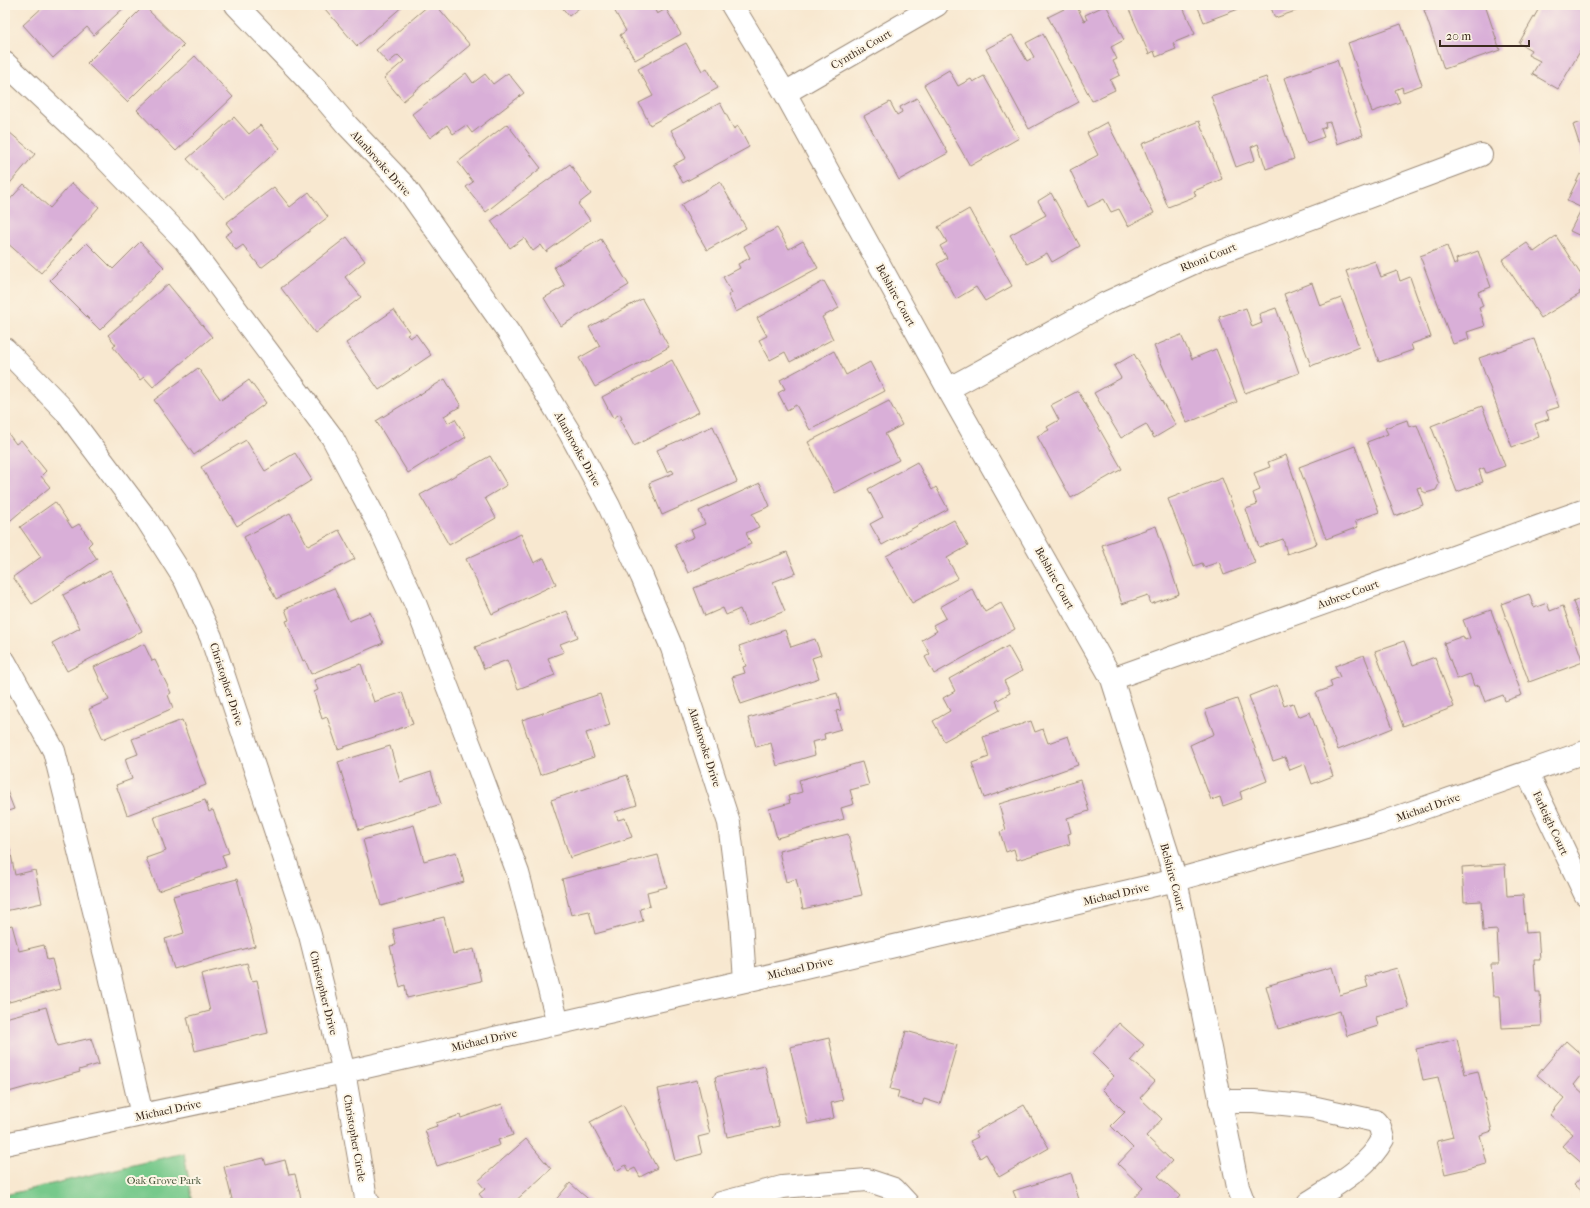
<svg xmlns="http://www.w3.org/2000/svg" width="1590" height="1208" font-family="'IM FELL French Canon',serif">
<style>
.green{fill:#77c98b;stroke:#597a54}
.building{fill:#d9afd8}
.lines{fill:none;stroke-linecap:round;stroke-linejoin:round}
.minor-casing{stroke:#9a8977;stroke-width:24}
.minor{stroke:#fff;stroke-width:22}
.labels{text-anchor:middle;stroke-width:4;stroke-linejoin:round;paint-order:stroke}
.street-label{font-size:11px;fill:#3b2a1e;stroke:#fcf5e5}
.park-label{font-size:11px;fill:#4d5a3f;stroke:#fcf5e5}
</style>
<rect width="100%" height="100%" fill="#fcf5e5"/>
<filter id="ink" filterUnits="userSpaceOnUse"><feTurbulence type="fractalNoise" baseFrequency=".025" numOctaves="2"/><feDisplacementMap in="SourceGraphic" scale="8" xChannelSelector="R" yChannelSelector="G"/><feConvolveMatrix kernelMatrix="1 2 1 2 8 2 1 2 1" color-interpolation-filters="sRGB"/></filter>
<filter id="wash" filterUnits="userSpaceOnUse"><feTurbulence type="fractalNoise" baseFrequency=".012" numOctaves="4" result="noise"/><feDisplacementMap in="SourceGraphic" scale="16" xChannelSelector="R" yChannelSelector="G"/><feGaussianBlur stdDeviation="0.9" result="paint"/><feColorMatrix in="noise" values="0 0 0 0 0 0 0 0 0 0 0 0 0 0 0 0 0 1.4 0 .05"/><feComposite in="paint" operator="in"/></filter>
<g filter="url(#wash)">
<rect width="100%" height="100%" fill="#f8e8d0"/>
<path class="green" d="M184 1153 193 1203H5V1195Z"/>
<g id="blocks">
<path class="building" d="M45 5H127L94 35 87 27 53 58 23 25Z
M330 5H404L357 46 325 9Z
M429 5H436L470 45 403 101 384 78 404 61 398 55 388 63 376 50Z
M560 5H583L569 16Z
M618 5H652L657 14 666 9 681 34 635 60 620 35 626 31 613 8Z
M1072 5H1076L1084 21 1087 20 1085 15 1106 5 1124 40 1111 47 1117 59 1113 61 1120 75 1110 80 1115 90 1092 101 1048 17Z
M1127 5H1182L1195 34 1173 43 1176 49 1156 57 1154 51 1149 54Z
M1197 5H1249L1204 22Z
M1270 5H1313L1275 18Z
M1437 5 1440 9 1452 5H1485L1500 50 1444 69 1424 10Z
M1541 5H1585V43L1558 89 1532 74 1540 61 1528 55 1531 50 1519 43Z
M144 6 184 45 127 102 87 63Z
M1401 24 1422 85 1403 92 1402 87 1395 90 1400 102 1372 112 1348 43Z
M1043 34 1079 102 1029 129 986 49 1012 35 1027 61 1034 57 1026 43Z
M686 43 702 71 707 68 718 88 650 125 639 103 653 96 638 69Z
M195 56 233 97 176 151 137 110Z
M1337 60 1363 135 1337 144 1330 122 1325 123 1326 127 1321 129 1324 137 1307 143 1284 78Z
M949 70 958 86 971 79 973 82 984 76 1019 138 970 166 924 85Z
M466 73 473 83 485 74 493 84 508 73 524 93 472 133 466 125 453 134 447 125 430 138 412 114Z
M1266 77 1294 159 1266 169 1258 144 1251 147 1255 160 1236 167 1211 96Z
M917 98 948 153 899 180 864 116 890 102 897 115 902 112 900 107Z
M720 103 734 129 738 126 749 147 683 183 673 165 686 158 671 130Z
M234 117 249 134 260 125 280 148 224 199 187 159Z
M1199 121 1222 179 1194 191 1196 196 1168 207 1142 144Z
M1585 121V154L1583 155 1573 125Z
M1107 122 1154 213 1128 226 1119 209 1111 212 1104 199 1088 207 1070 170 1098 155 1087 133Z
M507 124 541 168 486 212 466 187 473 182 458 162Z
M9 132 35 154 5 189V137Z
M570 164 591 194 578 204 590 220 546 252 541 245 533 251 524 238 510 248 491 221Z
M1580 174 1585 177V238L1570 231 1582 208 1567 201Z
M720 182 746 228 707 250 681 205Z
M72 183 99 207 41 273 5 241V205L24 184 50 208Z
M274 187 290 207 309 192 328 217 261 268 243 245 236 250 225 236 232 231 226 223Z
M1051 193 1080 246 1052 262 1047 253 1027 264 1010 235 1046 215 1038 201Z
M969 209 1012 286 985 301 976 287 956 299 937 264 947 258 940 246 947 242 938 227Z
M777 228 789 249 803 241 818 268 736 312 728 295 732 293 723 277 740 268 738 264 750 258 744 246Z
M1556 236 1585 281V288L1579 292 1580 294 1541 318 1502 260 1527 243 1534 252Z
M347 237 365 261 345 277 361 297 315 333 281 288Z
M601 239 629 285 561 326 544 298 565 286 554 267Z
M140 242 164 267 100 330 50 280 87 243 113 269Z
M1447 246 1454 265 1457 263 1456 259 1478 251 1491 287 1478 292 1483 306 1479 308 1485 326 1467 332 1469 339 1453 344 1420 256Z
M1375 261 1381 277 1397 271 1400 281 1410 277 1431 337 1411 344 1413 350 1379 362 1346 271Z
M824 281 839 308 822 317 833 339 790 362 785 352 770 360 759 340 767 336 757 318Z
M1312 283 1320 306 1341 298 1359 347 1311 366 1284 294Z
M168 284 212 337 153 387 144 377 140 380 113 347 116 345 108 335Z
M642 299 669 347 595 387 579 358 600 346 589 327Z
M1246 308 1252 327 1262 323 1259 314 1276 308 1299 373 1245 393 1219 317Z
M394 310 410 333 407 335 410 338 416 334 431 355 379 390 346 343Z
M1181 335 1192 359 1216 349 1237 402 1187 423 1154 346Z
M1534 339 1559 407 1546 411 1549 419 1535 424 1539 437 1512 447 1479 358Z
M834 351 846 375 870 362 885 391 810 430 796 405 787 410 778 393 785 389 780 380Z
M1134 354 1176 425 1154 438 1146 424 1121 438 1094 393 1121 378 1114 366Z
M672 360 699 412 634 446 620 420 622 419 620 414 613 418 602 397Z
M198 368 221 400 249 380 266 403 194 455 154 400Z
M445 379 461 406 444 416 448 423 455 419 466 437 408 473 376 421Z
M1078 391 1122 469 1071 498 1037 436 1049 430 1047 427 1059 420 1051 405Z
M889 401 902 425 885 434 899 460 835 493 808 442Z
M1482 406 1505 466 1486 473 1484 468 1479 470 1483 482 1457 492 1431 426Z
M1407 420 1409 427 1417 425 1439 484 1436 490 1426 493 1422 491 1420 487 1417 488 1423 505 1395 516 1367 442 1388 434 1385 428Z
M713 426 737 482 662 515 649 483 674 473 672 470 667 472 657 450Z
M7 432 16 444 21 440 46 471 41 476 50 487 5 525V434Z
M246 440 265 471 295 453 312 480 237 526 201 467Z
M1355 446 1379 512 1355 521 1358 527 1326 539 1299 467Z
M1286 455 1317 544 1287 554 1283 539 1259 547 1246 509 1257 505 1253 493 1260 490 1254 473 1270 467 1268 462Z
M490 456 507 485 485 498 496 518 449 545 420 495Z
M917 462 932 490 936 487 948 509 882 545 870 524 883 517 868 489Z
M1222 478 1255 563 1224 575 1219 562 1204 567 1202 563 1194 566 1168 499Z
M760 483 770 506 752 514 759 527 746 533 751 544 688 573 675 545 694 537 691 530 705 524 699 511Z
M55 502 72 528 79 524 92 542 88 546 97 559 32 604 13 577 41 557 20 527Z
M290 513 308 546 339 530 355 559 276 599 244 537Z
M954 520 968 546 947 558 958 578 912 603 886 556Z
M1156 526 1179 594 1151 604 1148 595 1122 604 1102 545Z
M521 534 534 563 544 558 556 584 492 614 466 559Z
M787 552 796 573 773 582 785 611 747 626 740 609 726 615 723 608 705 616 694 588Z
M110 570 142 631 67 671 52 643 80 628 63 595Z
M334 588 349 621 370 612 383 643 311 674 305 660 303 661 286 621 289 620 285 609Z
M972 589 985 612 1001 603 1015 629 934 674 925 657 930 654 922 640 937 631 933 625 946 618 940 607Z
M1529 594 1534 608 1547 603 1550 611 1563 606 1583 662 1529 682 1501 604Z
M1585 597V633L1573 602Z
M1491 610 1522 695 1505 701 1503 695 1485 702 1479 685 1474 686 1470 674 1457 679 1444 643 1463 636 1465 640 1470 638 1463 620Z
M567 611 578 637 560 644 564 652 548 658 555 675 518 689 507 660 484 669 475 647Z
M785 630 791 647 815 639 821 655 812 658 819 678 741 704 732 677 745 673 743 667 746 666 739 646Z
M1404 641 1413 665 1435 657 1454 707 1403 726 1375 651Z
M144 644 152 661 155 660 171 693 168 695 173 708 103 739 89 709 109 700 94 667Z
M1008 646 1022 671 1004 681 1010 693 996 701 1000 710 944 741 933 721 950 711 943 698 955 691 949 679Z
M1364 655 1393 728 1338 750 1316 693 1332 687 1330 681 1340 677 1335 666Z
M361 664 374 702 402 692 413 724 338 749 327 717 322 719 314 692 318 690 314 680Z
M1277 685 1284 706 1293 703 1298 717 1310 712 1333 776 1312 784 1305 764 1290 770 1285 757 1273 761 1249 696Z
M837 693 841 710 836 711 841 729 824 734 825 739 812 742 815 755 777 766 771 743 756 747 748 718Z
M600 694 610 725 586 733 594 757 540 775 522 720Z
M1237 699 1267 781 1240 792 1242 799 1223 806 1220 797 1211 800 1190 745 1214 734 1205 710Z
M182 720 206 785 127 815 116 785 132 779 125 759 138 754 132 739Z
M1031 721 1035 732 1043 729 1048 743 1068 736 1078 765 984 798 972 763 989 757 983 737Z
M390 746 400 782 431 772 441 804 359 830 338 762Z
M862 762 869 785 850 790 854 804 841 808 844 819 777 838 769 809 790 803 788 796 802 792 799 780Z
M627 775 637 805 615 812 618 820 625 818 632 837 570 858 551 800Z
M1080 780 1089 811 1067 818 1071 833 1068 834 1070 844 1017 860 1014 849 1006 852 1000 832 1006 830 999 804Z
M5 786 14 809 5 812Z
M205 800 209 812 213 810 229 853 222 855 226 867 158 891 146 858 166 851 154 817Z
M414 825 424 861 456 852 464 882 381 906 363 840Z
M848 834 862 895 803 909 796 879 786 882 779 851Z
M10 849 15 875 35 870 42 903 5 911V850Z
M658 855 667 887 647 892 650 906 640 909 643 921 595 934 589 911 571 915 562 879Z
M1505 864 1507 896 1523 895 1526 933 1538 932 1540 960H1534L1536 992H1540L1542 1026 1502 1028 1500 996H1493L1491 964H1499L1497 930 1483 931 1481 901 1464 902 1462 867Z
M237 879 255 946 174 969 165 939 184 933 173 896Z
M444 917 453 954 474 949 481 981 407 998 405 985 400 987 390 946 396 945 393 929Z
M12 925 19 951 44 945 47 960 52 959 60 989 5 1003V927Z
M247 963 252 981 257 980 268 1033 195 1051 187 1017 210 1011 201 974Z
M1332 967 1340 995 1368 987 1365 977 1397 968 1409 1008 1376 1017 1378 1026 1347 1036 1340 1011 1278 1029 1266 986Z
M46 1007 57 1046 91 1038 99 1064 79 1070 80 1072 5 1093V1018Z
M1119 1023 1144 1045 1131 1060 1155 1081 1140 1098 1162 1119 1146 1136 1172 1161 1158 1176 1180 1196 1174 1203H1129L1143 1188 1118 1164 1133 1148 1111 1126 1125 1112 1102 1089 1114 1076 1092 1054Z
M906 1031 957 1045 940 1104 924 1099 922 1105 897 1098 899 1091 890 1089Z
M829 1038 843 1100 831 1103 834 1118 808 1124 790 1047Z
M1457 1039 1465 1074 1478 1071 1492 1131 1480 1135 1487 1164 1445 1174 1437 1141 1453 1137 1438 1077 1423 1080 1416 1049Z
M1566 1041 1585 1058V1071L1574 1085 1585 1095V1166L1562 1146 1573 1134 1550 1115 1564 1098 1537 1075Z
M765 1066 779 1126 727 1137 715 1077Z
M697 1080 710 1134 698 1137 702 1154 675 1161 658 1089Z
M502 1104 513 1135 498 1140 500 1145 437 1166 425 1130 437 1126 436 1123 460 1115 461 1118Z
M623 1105 657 1168 640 1177 635 1168 629 1171 626 1165 616 1171 590 1122Z
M1024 1105 1049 1148 999 1177 986 1154 980 1158 970 1141 978 1137 975 1132Z
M526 1139 551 1169 513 1203H480L484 1200 479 1194 485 1189 478 1181Z
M264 1158 266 1165 285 1160 289 1175 295 1174 302 1203H233L224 1167Z
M1071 1173 1080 1203H1012L1017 1201 1013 1191Z
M1585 1173V1195L1574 1185Z
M570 1183 580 1192 593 1203H553Z"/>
</g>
</g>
<g filter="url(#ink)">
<use href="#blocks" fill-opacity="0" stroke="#9a8977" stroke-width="1"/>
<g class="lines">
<defs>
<path id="minor" d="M236 5 318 91 347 125 404 185 509 333 570 433 609 506 642 577 672 648 729 823 741 921 745 981
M732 5 785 93 948 389 1112 679 1176 880 1238 1187 1244 1203
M5 63 91 144 185 241 332 437 377 522 415 603 475 758 518 873 558 1023
M785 93 937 5
M5 349 65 411 147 520 185 580 211 637 310 935 344 1072 366 1198 369 1203
M948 389 1106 303 1202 259 1481 155
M5 662 54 751 109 971 142 1115
M1112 679 1585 510
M1527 772 1585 894
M1220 1101H1254L1312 1107 1375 1121 1380 1127 1383 1139C1368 1168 1334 1186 1308 1203
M5 1144 344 1072 745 981 1176 880 1378 824 1585 752
M721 1203 782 1187 867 1180 894 1189 907 1203"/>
</defs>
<use href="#minor" class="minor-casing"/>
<use href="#minor" class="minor"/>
</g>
</g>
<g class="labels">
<g class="street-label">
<text transform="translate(861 49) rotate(-30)" y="4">Cynthia Court</text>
<text transform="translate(381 163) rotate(48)" y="4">Alanbrooke Drive</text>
<text transform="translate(1208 257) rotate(-22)" y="4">Rhoni Court</text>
<text transform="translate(896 295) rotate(61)" y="4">Belshire Court</text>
<text transform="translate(578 449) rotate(61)" y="4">Alanbrooke Drive</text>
<text transform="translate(1055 578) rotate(61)" y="4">Belshire Court</text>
<text transform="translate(1348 594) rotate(-20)" y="4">Aubree Court</text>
<text transform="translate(227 684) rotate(72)" y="4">Christopher Drive</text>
<text transform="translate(705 747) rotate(72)" y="4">Alanbrooke Drive</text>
<text transform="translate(1428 807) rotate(-19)" y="4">Michael Drive</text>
<text transform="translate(1551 823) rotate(65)" y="4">Farleigh Court</text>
<text transform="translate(1173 877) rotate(75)" y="4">Belshire Court</text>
<text transform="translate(1116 894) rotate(-13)" y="4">Michael Drive</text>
<text transform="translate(800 968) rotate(-13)" y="4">Michael Drive</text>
<text transform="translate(324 993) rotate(76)" y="4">Christopher Drive</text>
<text transform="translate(484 1040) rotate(-13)" y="4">Michael Drive</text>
<text transform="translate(168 1110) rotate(-12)" y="4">Michael Drive</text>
<text transform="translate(355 1138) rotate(80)" y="4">Christopher Circle</text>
</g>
<g class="park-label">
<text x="164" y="1184">Oak Grove Park</text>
</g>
</g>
<rect width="1590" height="1208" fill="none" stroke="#fcf5e5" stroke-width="20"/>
<path d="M1440 40v6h89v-6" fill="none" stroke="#3b2a1e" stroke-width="2"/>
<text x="1446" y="40" font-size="12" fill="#3b2a1e" stroke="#fcf5e5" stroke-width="3" paint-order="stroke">20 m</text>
</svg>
